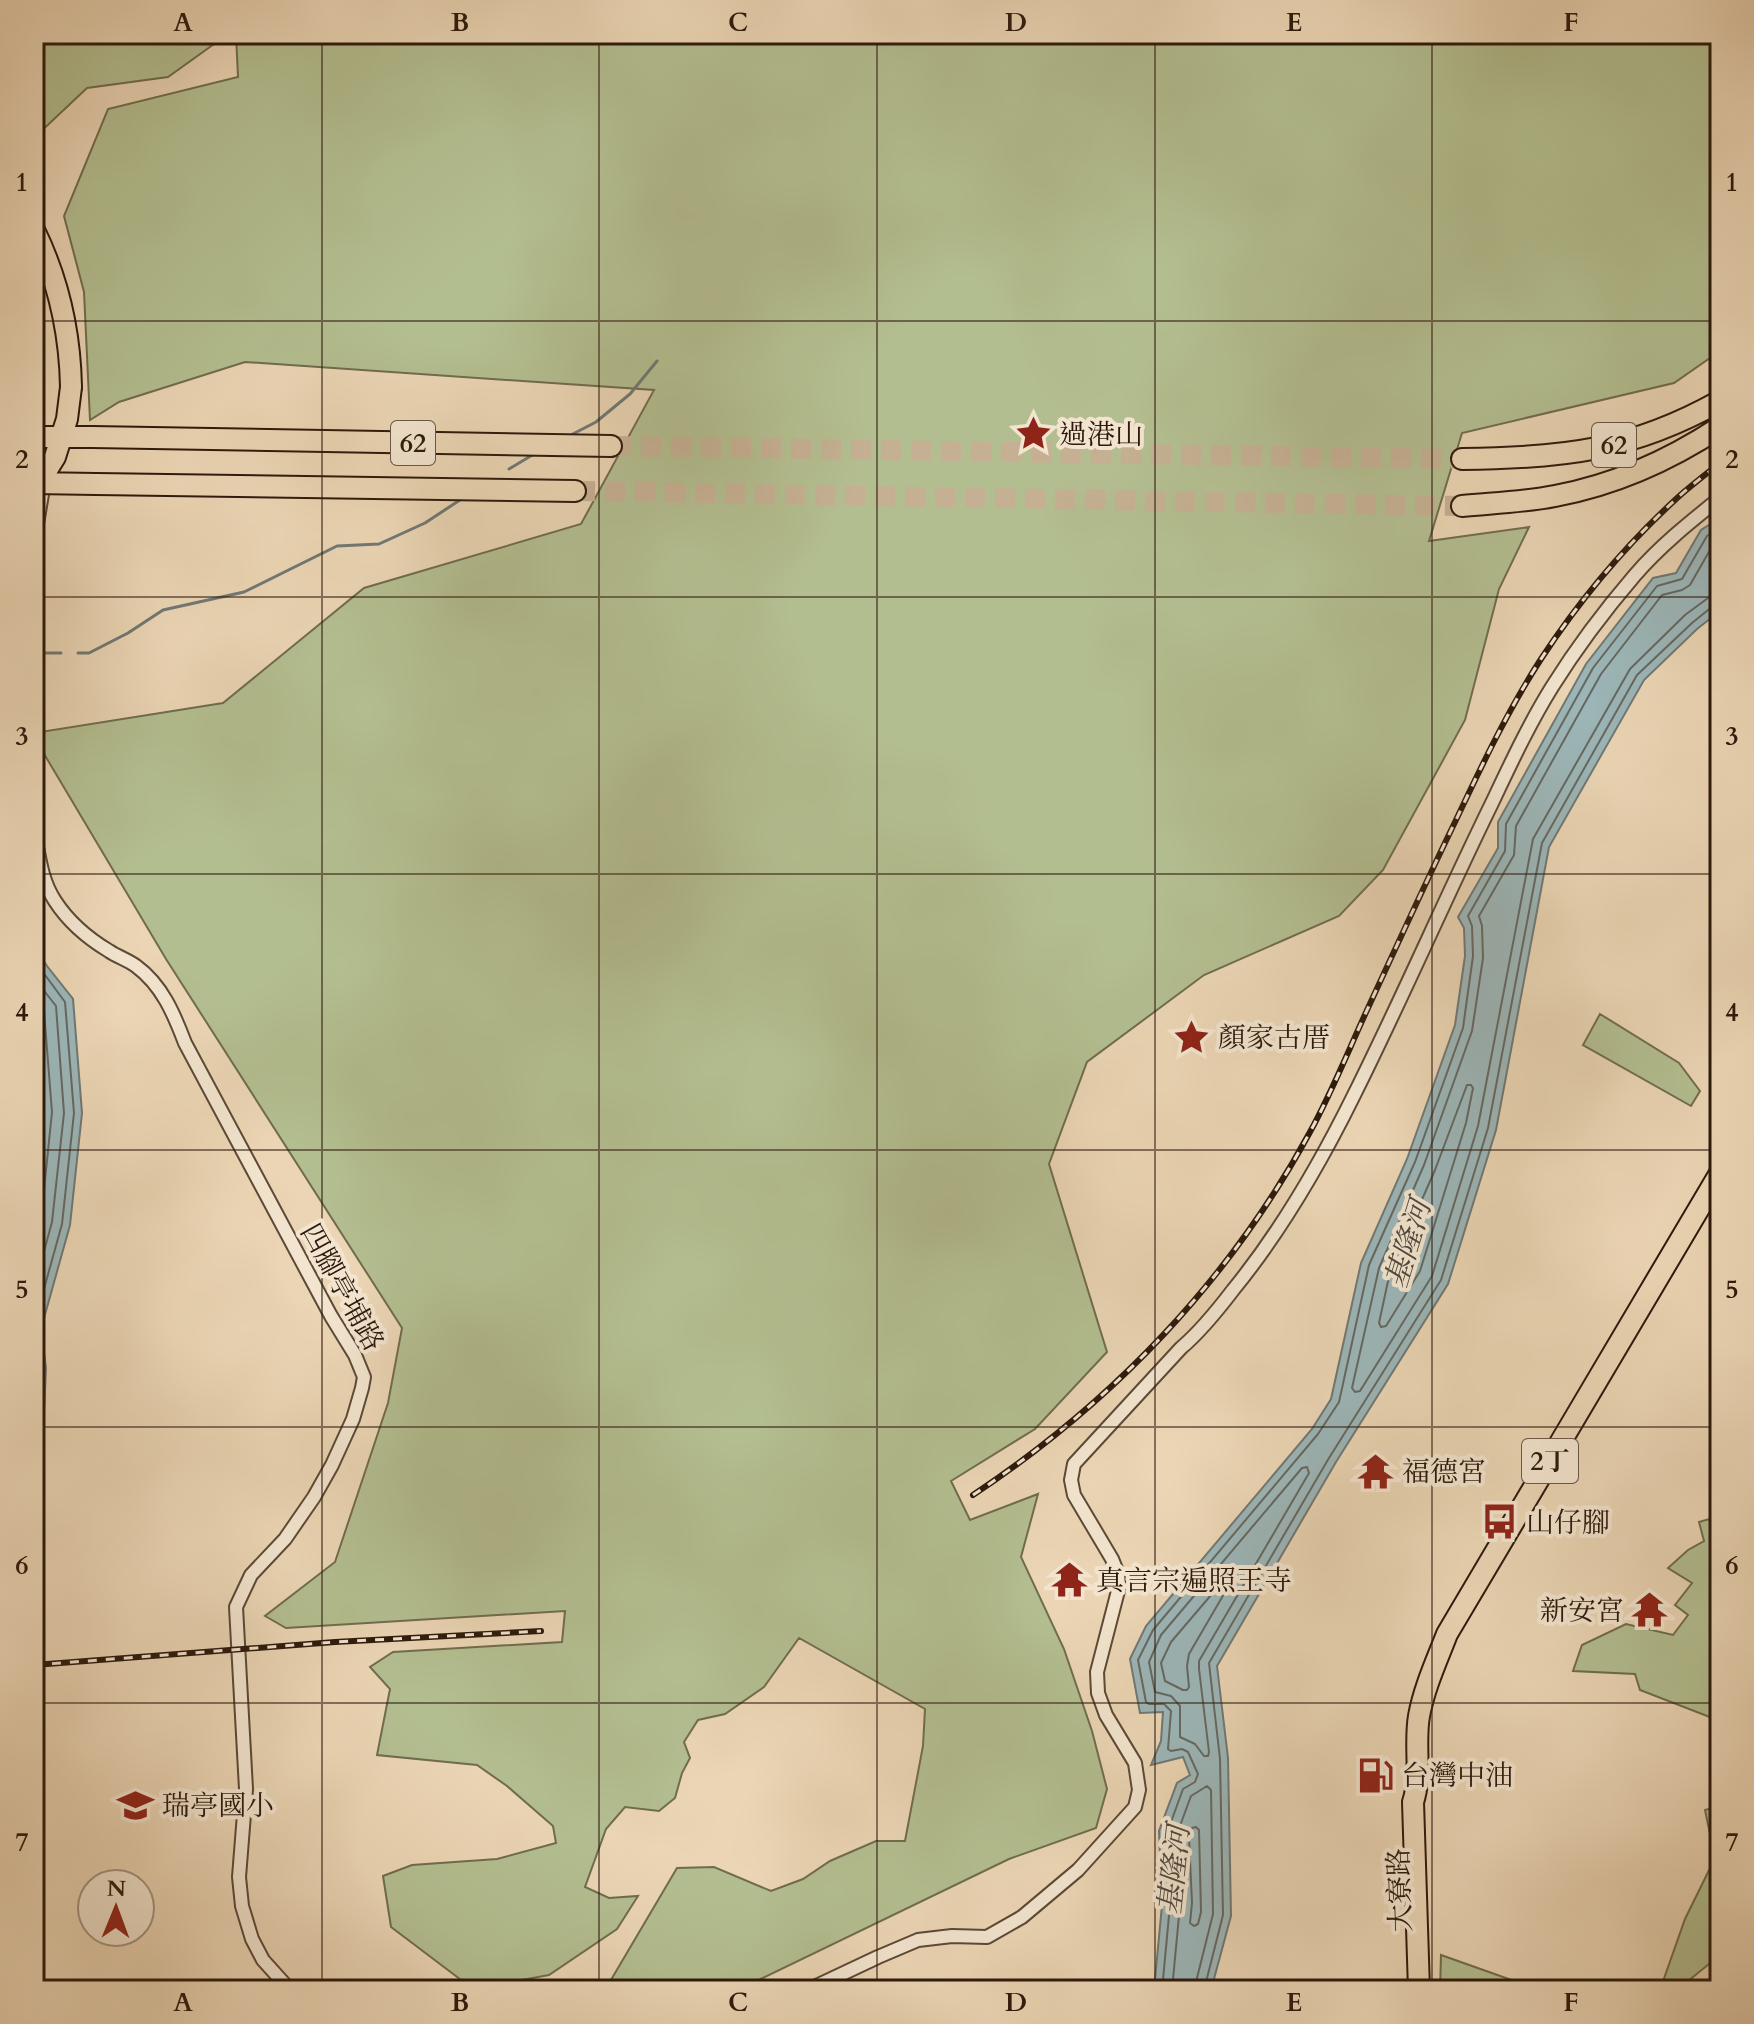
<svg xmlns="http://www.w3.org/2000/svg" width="1754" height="2024" font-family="Cardo,'Noto Serif TC',serif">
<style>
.green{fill:#b3be90;stroke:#706c4e;stroke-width:2}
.water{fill:#9cb6b8;stroke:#707874;stroke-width:2}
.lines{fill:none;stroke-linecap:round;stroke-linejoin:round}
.shore{stroke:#646862;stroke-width:2}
.stream{stroke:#707874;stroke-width:3}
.trunk-tunnel{stroke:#c5b093;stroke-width:20;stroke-dasharray:20 10;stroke-linecap:butt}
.minor-casing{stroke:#5c4937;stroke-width:16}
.tertiary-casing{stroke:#5c4937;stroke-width:20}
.primary-casing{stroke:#2d1a0d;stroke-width:24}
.trunk-casing{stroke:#2d1a0d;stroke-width:24}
.minor{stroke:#f2e4ce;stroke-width:12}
.tertiary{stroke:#f2e4ce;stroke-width:16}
.primary{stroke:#ebd5b4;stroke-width:20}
.trunk{stroke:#ebd5b4;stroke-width:20}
.rail-casing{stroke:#2d1a0d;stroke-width:6}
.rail{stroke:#f2e4ce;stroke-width:3;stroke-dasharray:9;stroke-linecap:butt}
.trunk-bridge-casing{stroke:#2d1a0d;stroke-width:24;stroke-linecap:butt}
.trunk-bridge{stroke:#ebd5b4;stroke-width:20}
.grid{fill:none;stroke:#2d1a0d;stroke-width:2;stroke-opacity:0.55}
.labels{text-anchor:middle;stroke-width:8;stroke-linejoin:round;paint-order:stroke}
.shield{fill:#f2e4ce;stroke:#685747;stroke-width:2}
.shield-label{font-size:26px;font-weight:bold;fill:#2d1a0d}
.poi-label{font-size:28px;fill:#2d1a0d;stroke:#f2e4ce;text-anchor:start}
.street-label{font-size:28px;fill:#2d1a0d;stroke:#f2e4ce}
.water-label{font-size:30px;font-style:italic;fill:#4e4940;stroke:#f2e4ce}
.neatline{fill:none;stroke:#2d1a0d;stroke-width:3}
.grid-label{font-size:26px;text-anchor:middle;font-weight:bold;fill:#2d1a0d}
</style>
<rect width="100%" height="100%" fill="#ebd5b4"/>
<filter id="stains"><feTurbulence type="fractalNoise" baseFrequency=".0025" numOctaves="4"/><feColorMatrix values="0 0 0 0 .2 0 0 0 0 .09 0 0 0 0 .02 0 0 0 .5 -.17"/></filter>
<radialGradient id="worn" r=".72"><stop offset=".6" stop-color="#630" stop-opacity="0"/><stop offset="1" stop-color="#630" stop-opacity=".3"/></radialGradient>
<path class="green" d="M34 34H228L168 77 87 88 34 138Z
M236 34H1720V234L1718 236 1720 241V351L1674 383 1462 433 1429 541 1529 527 1499 589 1465 720 1383 870 1339 916 1204 975 1087 1062 1049 1164 1107 1352 1035 1429 951 1481 970 1520 1038 1494 1021 1557 1064 1649 1092 1731 1107 1789 1096 1828 1009 1859 738 1990H605L677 1868 714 1867 771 1891 803 1879 830 1861 876 1841H905L923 1746 925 1709 799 1638 764 1687 725 1714 698 1720 684 1742 690 1758 682 1773 675 1798 659 1811 625 1807 606 1829 585 1887 609 1898 638 1896 617 1929 549 1975 473 1989 391 1927 383 1876 412 1865 497 1859 556 1843 553 1826 507 1786 477 1765 377 1755 390 1689 370 1667 393 1652 562 1642 565 1611 286 1628 265 1616 335 1562 388 1403 402 1328 166 959 34 737V733L223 703 364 588 581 524 654 390 245 362 119 402 90 420 84 292 64 216 108 109 238 77Z
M1600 1014 1679 1063 1700 1091 1691 1106 1583 1045Z
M1720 1516V1721L1640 1690 1635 1674 1573 1671 1582 1645 1626 1624 1673 1635 1688 1615 1675 1605 1692 1583 1668 1568 1688 1550 1704 1541 1699 1522Z
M1720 1806V1955L1677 1990H1660L1685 1919 1715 1858 1705 1810Z
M1441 1955 1537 1989 1542 1990H1440Z"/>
<path class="water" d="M1720 518V611L1697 629 1644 680 1549 847 1496 1130 1448 1284 1336 1462 1217 1666 1228 1758 1231 1916 1211 1990H1154L1162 1905 1159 1831 1177 1783 1190 1775 1183 1757 1151 1765 1161 1741 1163 1712 1140 1713 1130 1659 1146 1626 1312 1429 1331 1399 1361 1263 1407 1159 1455 1025 1465 956 1464 928 1458 917 1498 848V822L1586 664 1653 578 1676 573 1701 530Z
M34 946 47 966 73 999 82 1113 70 1225 41 1329 46 1368 44 1414 34 1460Z"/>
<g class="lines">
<path class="shore" d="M1720 539 1714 543 1690 585 1682 590 1662 595 1601 674 1516 826 1514 855 1479 916 1482 926 1483 958 1472 1031 1424 1165 1379 1268 1352 1388 1355 1392 1360 1391 1432 1276 1478 1126 1533 839 1630 669 1685 615 1708 598 1720 595
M34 960 65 1002 74 1113 62 1224 34 1325
M34 978 56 1006 64 1113 52 1222 34 1288
M34 998 44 1011 52 1112 41 1219 34 1243
M1467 1085H1471L1473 1088 1466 1123 1420 1271 1386 1326 1381 1327 1379 1323 1390 1272 1435 1170Z
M34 1337C37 1365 40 1395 34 1423
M1307 1467 1309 1473 1199 1661V1669L1209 1752 1208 1756H1204L1195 1744 1180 1737V1706L1171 1696 1155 1692 1149 1662 1161 1635 1302 1468Z
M1223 1581 1227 1582 1228 1587 1189 1654 1187 1666 1189 1687 1187 1690H1183L1165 1681 1161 1663 1171 1642Z
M1196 1827 1199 1830 1201 1912 1198 1924 1194 1926 1190 1923 1192 1903 1189 1837 1192 1828Z
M1162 1990 1170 1905 1167 1833 1183 1789 1195 1782 1198 1774 1188 1752 1182 1749 1171 1751 1168 1749 1171 1711 1164 1704H1149L1146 1702 1138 1660 1153 1630 1318 1434 1339 1402 1369 1265 1415 1162 1463 1028 1473 956 1472 926 1468 916 1505 851 1506 824 1593 668 1657 586 1682 579 1707 536 1720 527
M1172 1990 1180 1905 1177 1834 1191 1796 1207 1786 1211 1790 1213 1914 1194 1990
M1204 1990 1223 1915 1220 1759 1209 1663 1329 1458 1441 1280 1488 1128 1542 843 1637 675 1692 623 1713 606 1720 605"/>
<path class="stream" d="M569 436 596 422 630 394 657 361
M509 469 534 454
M34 653H61
M78 653H89L128 633 163 610 244 592 337 546 379 544 425 523 463 498"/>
<path class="trunk-tunnel" d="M611 446 1462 459
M575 491 1462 506"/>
<defs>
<path id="minor" d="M34 831C39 855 41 880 55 901 68 921 89 939 109 951 118 957 128 960 136 966 162 985 174 1014 185 1043L331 1316 355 1355 364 1377 362 1388 353 1419 332 1465 314 1497 285 1539 251 1575 236 1607 246 1789 239 1877 242 1906 252 1939 263 1960 290 1990
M808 1990 878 1957 918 1940 952 1936 987 1937 1022 1917 1078 1870 1135 1807 1139 1790 1135 1763 1106 1715 1098 1693 1097 1672 1119 1587 1118 1574 1112 1559 1074 1495 1071 1480 1074 1464 1181 1348C1201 1331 1217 1311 1233 1290 1282 1230 1320 1164 1354 1095 1402 999 1444 901 1491 805 1510 765 1529 724 1552 687 1577 647 1605 610 1635 575 1660 546 1690 522 1720 498"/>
<path id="tertiary" d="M34 426 40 494 34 530"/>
<path id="primary" d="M1419 1990 1413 1802C1422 1775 1414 1744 1419 1716 1424 1688 1437 1660 1447 1634L1720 1173"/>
<path id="trunk" d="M34 230C58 279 70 333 71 387
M92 437 611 446
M1462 459C1562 458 1631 451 1720 401
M96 484 575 491
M1462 506C1493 503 1525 502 1555 496 1614 485 1670 460 1720 427"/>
</defs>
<use href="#minor" class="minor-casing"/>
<use href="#tertiary" class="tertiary-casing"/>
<use href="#primary" class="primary-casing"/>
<use href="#trunk" class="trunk-casing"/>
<use href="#minor" class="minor"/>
<use href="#tertiary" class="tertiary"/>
<use href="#primary" class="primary"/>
<use href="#trunk" class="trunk"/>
<defs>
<path id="rail" d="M973 1495C1113 1402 1230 1280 1310 1132 1332 1092 1349 1049 1368 1008 1397 945 1426 882 1456 820 1482 765 1508 710 1541 659 1579 601 1624 547 1675 500 1689 487 1705 475 1720 463
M34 1665 335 1642 541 1631"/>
</defs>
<use href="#rail" class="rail-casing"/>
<use href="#rail" class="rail"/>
<defs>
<path id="trunk-bridge" d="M34 437H92
M34 483 96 484
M34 491 55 457 67 419 71 387"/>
</defs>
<use href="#trunk-bridge" class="trunk-bridge-casing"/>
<use href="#trunk-bridge" class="trunk-bridge"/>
</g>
<path class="grid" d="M322 34V1990M599 34V1990M877 34V1990M1155 34V1990M1432 34V1990M34 321H1720M34 597H1720M34 874H1720M34 1150H1720M34 1427H1720M34 1703H1720"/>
<defs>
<symbol id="sight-bare" viewBox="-9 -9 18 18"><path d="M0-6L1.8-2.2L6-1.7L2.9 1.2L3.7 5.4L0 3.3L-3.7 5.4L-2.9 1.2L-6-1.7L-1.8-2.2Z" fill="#8f2418" stroke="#f2e4ce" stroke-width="2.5" paint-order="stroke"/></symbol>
<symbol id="temple-bare" viewBox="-9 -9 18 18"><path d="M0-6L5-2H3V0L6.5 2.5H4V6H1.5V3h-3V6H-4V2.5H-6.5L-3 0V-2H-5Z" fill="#8f2418" stroke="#f2e4ce" stroke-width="2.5" paint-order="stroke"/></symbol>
<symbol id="bus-bare" viewBox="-9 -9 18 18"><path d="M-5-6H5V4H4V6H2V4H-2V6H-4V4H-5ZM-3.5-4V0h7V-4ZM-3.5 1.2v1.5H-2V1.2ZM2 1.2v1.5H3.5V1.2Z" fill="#8f2418" stroke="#f2e4ce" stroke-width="2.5" paint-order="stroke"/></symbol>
<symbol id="fuel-bare" viewBox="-9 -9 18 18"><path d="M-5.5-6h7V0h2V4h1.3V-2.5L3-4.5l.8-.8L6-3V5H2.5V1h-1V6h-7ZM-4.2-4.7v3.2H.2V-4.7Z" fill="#8f2418" stroke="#f2e4ce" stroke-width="2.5" paint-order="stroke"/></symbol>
<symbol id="school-bare" viewBox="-9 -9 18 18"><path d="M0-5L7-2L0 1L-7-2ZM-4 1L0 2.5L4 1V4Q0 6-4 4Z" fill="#8f2418" stroke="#f2e4ce" stroke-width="2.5" paint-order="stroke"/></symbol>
</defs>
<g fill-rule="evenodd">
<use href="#sight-bare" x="1008" y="408" width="51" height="51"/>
<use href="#sight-bare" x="1166" y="1012" width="51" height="51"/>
<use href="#temple-bare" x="1350" y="1446" width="51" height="51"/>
<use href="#bus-bare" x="1474" y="1496" width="51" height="51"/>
<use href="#temple-bare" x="1044" y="1554" width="51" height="51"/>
<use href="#temple-bare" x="1624" y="1584" width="51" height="51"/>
<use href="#fuel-bare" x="1350" y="1750" width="51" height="51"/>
<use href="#school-bare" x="110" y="1780" width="51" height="51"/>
</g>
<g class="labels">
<g class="shield">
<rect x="391" y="421" width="44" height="44" rx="6"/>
<rect x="1592" y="423" width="44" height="44" rx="6"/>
<rect x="1522" y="1439" width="56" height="44" rx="6"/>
</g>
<g class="shield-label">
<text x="413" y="452">62</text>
<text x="1614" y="454">62</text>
<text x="1550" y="1470">2丁</text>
</g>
<g class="poi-label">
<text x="1059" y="444">過港山</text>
<text x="1218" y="1047">顏家古厝</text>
<text x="1402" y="1481">福德宮</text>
<text x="1526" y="1532">山仔腳</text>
<text x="1096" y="1590">真言宗遍照王寺</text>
<text x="1624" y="1620" text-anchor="end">新安宮</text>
<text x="1401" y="1785">台灣中油</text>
<text x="162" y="1815">瑞亭國小</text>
</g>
<g class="street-label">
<text transform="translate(343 1287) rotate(61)" y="10">四腳亭埔路</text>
<text transform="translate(1399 1890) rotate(-92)" y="10">大寮路</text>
</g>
<g class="water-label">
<text transform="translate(1408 1244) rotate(-73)" y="10">基隆河</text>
<text transform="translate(1174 1870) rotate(-84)" y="10">基隆河</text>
</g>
</g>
<rect width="1754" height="2024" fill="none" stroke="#ebd5b4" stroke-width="88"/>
<g transform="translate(116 1908) rotate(1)"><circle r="38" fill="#f2e4ce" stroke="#a39381" stroke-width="2"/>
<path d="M0-6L14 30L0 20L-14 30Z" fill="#8f2418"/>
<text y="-12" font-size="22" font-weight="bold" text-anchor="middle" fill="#2d1a0d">N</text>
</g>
<rect x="44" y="44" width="1666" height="1936" class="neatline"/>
<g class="grid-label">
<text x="183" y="31">A</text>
<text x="460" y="31">B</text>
<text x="738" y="31">C</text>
<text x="1016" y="31">D</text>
<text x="1294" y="31">E</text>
<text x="1571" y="31">F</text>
<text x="22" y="191">1</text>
<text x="1732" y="191">1</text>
<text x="22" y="468">2</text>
<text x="1732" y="468">2</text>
<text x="22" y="745">3</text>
<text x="1732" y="745">3</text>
<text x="22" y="1021">4</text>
<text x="1732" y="1021">4</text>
<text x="22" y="1298">5</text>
<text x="1732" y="1298">5</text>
<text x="22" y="1574">6</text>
<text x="1732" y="1574">6</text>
<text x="22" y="1851">7</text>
<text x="1732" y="1851">7</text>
<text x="183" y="2011">A</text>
<text x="460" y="2011">B</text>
<text x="738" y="2011">C</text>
<text x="1016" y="2011">D</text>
<text x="1294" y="2011">E</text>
<text x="1571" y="2011">F</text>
</g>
<rect width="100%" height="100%" filter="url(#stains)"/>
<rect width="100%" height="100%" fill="url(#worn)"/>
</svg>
